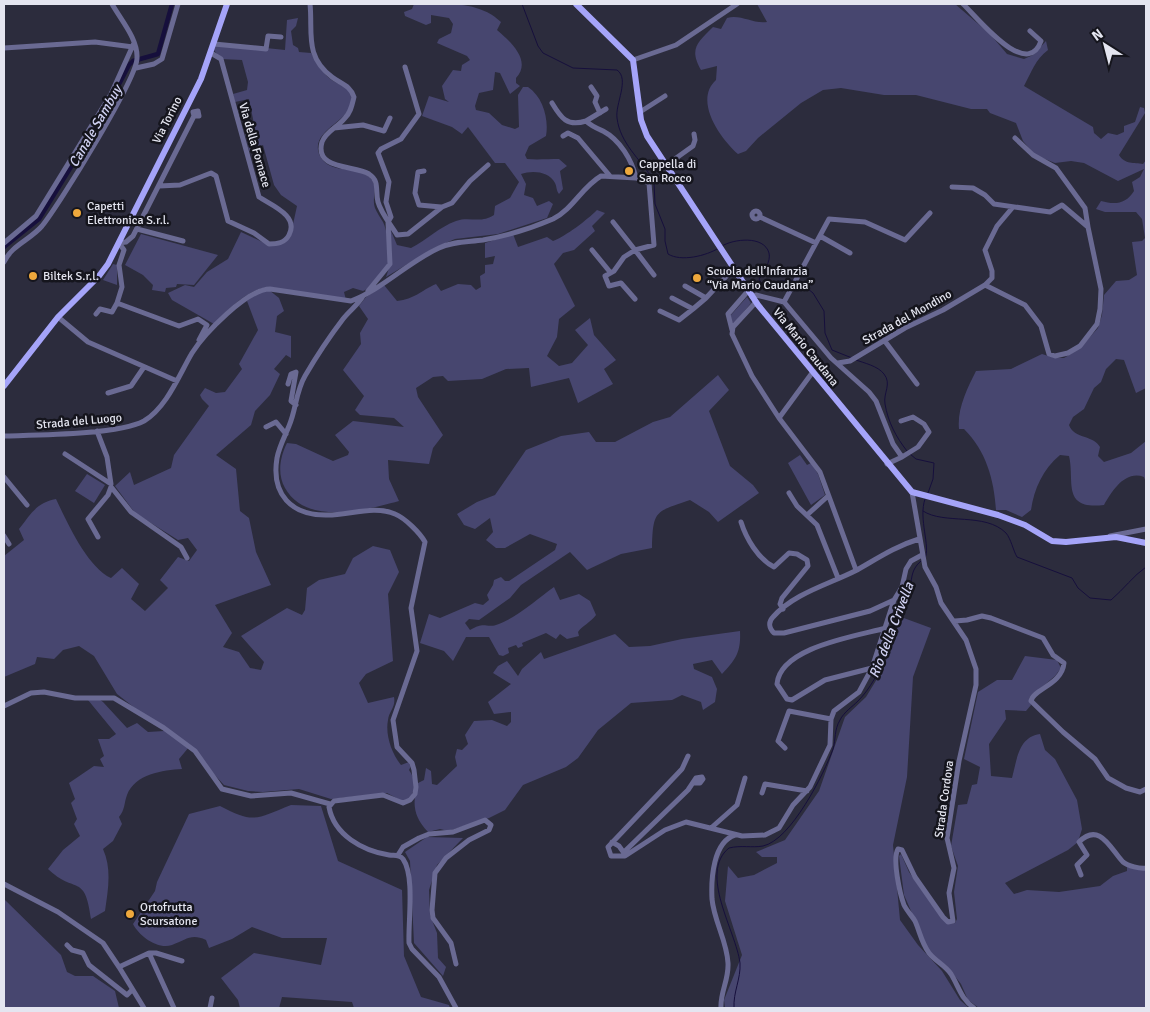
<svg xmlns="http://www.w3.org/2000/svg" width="1150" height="1012" font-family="Signika,sans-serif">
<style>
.green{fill:#47466f}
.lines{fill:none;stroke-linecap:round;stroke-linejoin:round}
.stream{stroke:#160f3c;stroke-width:1}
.canal{stroke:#160f3c;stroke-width:4.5}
.minor{stroke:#6a6a93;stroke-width:5}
.major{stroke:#a5a4f9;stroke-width:6}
.poi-dot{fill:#eea83c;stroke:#15151d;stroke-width:2}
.labels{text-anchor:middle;stroke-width:5;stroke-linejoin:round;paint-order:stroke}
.street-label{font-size:12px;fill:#e4e5f0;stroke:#15151d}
.poi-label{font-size:12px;fill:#e4e5f0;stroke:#15151d;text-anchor:start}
.water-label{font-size:14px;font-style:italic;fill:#cfd0f1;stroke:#15151d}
</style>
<rect width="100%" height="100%" fill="#2c2c3d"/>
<path class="green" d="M414 4C445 4 478 0 501 22L497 30C511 42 532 61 516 78V83L520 86 510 94 500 73 495 72 493 90 479 93 475 106 476 110 489 113 502 125 515 129 519 127 518 95 523 87H528C543 97 549 119 546 136L529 146 525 155 527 159C536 160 549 159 559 159L567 166 560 171 563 189 559 194C556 190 557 187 555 183 549 171 532 170 521 174L526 184 524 195 533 198 537 206 549 201 553 204 547 218 498 234 455 239 434 248 386 277C394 255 391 250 389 226L397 245 411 248C427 240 439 227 456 221 469 216 481 224 494 215L495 206 510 198 519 182 505 163H495L468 127 462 134 452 127 422 116 429 96 449 102 445 99 442 86 453 70 461 71 462 65 470 60 467 56 437 43 439 39 451 33 453 24 449 18 431 15V23L426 25 405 16 404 12 412 9Z
M757 4H955L990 34 1007 54 1024 59 1033 55 1046 41 1048 50C1035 60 1032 71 1024 86L1093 127 1094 133 1101 139 1108 133 1117 135 1124 132V126L1135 122 1140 107 1144 108 1145 113 1119 155C1125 165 1134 162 1143 164L1146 160V388L1136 393 1124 360 1116 359 1106 369 1101 382 1094 388 1084 409 1073 417 1069 425C1074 439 1094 435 1100 447L1098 456 1104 462 1131 453 1146 441V483L1144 477C1125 470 1112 491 1104 505 1061 510 1075 481 1069 456L1060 455C1043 469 1034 489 1031 510L1022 517 1006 510H996C994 479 986 451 964 429H959C957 409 967 389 976 371L1011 369 1042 354 1055 358H1064L1080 348 1098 328 1102 315 1104 295 1116 281 1129 280 1137 275 1132 242 1142 241 1145 238 1142 219 1136 212H1105L1096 209 1101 201C1115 205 1126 204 1134 191L1132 182 1140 177 1144 169 1118 181 1084 163 1071 161 1055 163 1035 155 1023 141 1016 123 990 113 987 109H971L916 95H884L841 88 823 90 801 103 758 138 746 151 738 154C721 139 693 101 716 80L717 66 701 70C689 49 697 43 713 27L721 29 727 18C741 14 752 24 767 22Z
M298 18 296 26 291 31 293 45 298 48 299 52 311 53C316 61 321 71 329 78 335 84 351 86 352 96 356 121 307 129 320 156 330 175 354 165 368 176 380 185 371 197 375 208 377 213 380 217 383 222 388 232 389 251 389 263L367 289 363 291 353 288 344 292 346 300 270 287C248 288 229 309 214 324L172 300 168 293 185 285 194 287 207 272 228 259 241 232 271 246 290 238 297 206 281 195 274 185 263 145 249 151 245 133 255 129 249 99 235 102 233 94 247 90 248 82 242 60 221 59 213 49 217 43 285 50 287 20Z
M597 210 605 213 592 226 595 231 574 250 563 253 554 264 575 306 559 319 557 337 547 356 559 366 572 363 588 345 575 330 590 318 594 335 616 360 604 369 613 384 578 403 569 378 531 387 529 368 506 369 482 379 448 381 443 376 433 377 416 388 418 397 443 435 433 448 429 464 388 460 389 479 399 501C366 510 306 526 285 488 277 474 280 457 287 443L296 444 333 461 348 455 349 452 335 435 353 421 404 427 394 418 360 415 355 410 364 396 343 370 361 344 360 333 368 319 359 306 366 297 384 285 397 301C415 299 420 291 436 284L441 291 458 284 471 285 476 290 481 287 480 276 485 273V265L493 264 495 256 485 258V243L513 234 518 247 547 237 553 241C566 236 587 220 597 210Z
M141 234 218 255 194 285 177 284 176 287 166 288 165 292 152 290 153 285 143 275 125 265Z
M113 264 117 265V285L103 280Z
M269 290 279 298 284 311 277 316 275 332 291 336V358L286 355 274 369 280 374 270 395 255 411 251 425 216 455 236 469 240 511 249 518 256 552 271 585 215 605 232 633 223 647 239 652 250 668 261 670 264 662 241 636 287 608 302 615 305 610 307 588 319 580 345 574 353 558 373 546 390 550 399 572 388 594 393 661 366 674 359 683 368 703 394 697C396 707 389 711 388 720 385 735 392 754 401 765L409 762 411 766 409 770C416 780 415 787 411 798L402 801 387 793 331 799 299 789 263 792 248 791 224 785 189 747 179 759 182 769C163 770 135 774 127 795 124 803 125 810 119 817L122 824 113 841 103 849C112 869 108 890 105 911L91 919C85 872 75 895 48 869L63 850 80 836 74 824 77 819 71 803 75 799 69 783 94 766 104 767 100 759 104 756 98 739H109L116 734 88 700 99 699 103 702 127 728 137 723 148 732 164 731 117 694 94 656 79 646 63 650 54 659 37 657 35 664 4 677V556L24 540 19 529C31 514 36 503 56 499 67 522 87 567 111 578L122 568 139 584 131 599 145 611 168 588 160 580 178 557 189 561 197 550 188 538 178 540 135 513 115 486 130 472 134 485 171 468 174 455 209 406 202 399 200 395 205 388 216 393 225 392 242 369 239 364 258 330 247 301 255 294Z
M747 297 751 303 733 325 730 316Z
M718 375 729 390 709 411 730 466 753 485 759 493 718 522 709 512 690 500C655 512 653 510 652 548L621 554 587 570 570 552 521 585 510 598 479 620 469 619 465 623 470 630C485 621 485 628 496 625 517 618 537 599 554 587L560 600 579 594 590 601 596 615C590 623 583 625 578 632L579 636 567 639 560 634 556 639 546 633 522 643 523 646 518 648 516 645 508 648 509 653 503 656 499 655 489 637H466L453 661 444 651 420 643 429 614 440 618 475 603 483 605 489 600 487 595 493 585 494 580 501 577 505 581H509L555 550 557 544 530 534 505 548H496L486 540 493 532 490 518 475 529 464 525 457 514 477 502 495 495 526 450 561 436 589 432 596 442H615L653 422 670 417Z
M800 455 807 465 811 463 818 474 825 495 811 505 788 463Z
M87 474 105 485 94 503 75 491Z
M901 617 931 628 913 677 907 777 893 845 900 920 918 945 942 971 960 1000 969 1008H725L724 1000 742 955 725 901 728 866 738 878 754 875 777 863V857H762L756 852 785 840 819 791 845 717 866 697 883 669Z
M740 631C741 652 736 659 722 674L712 660 693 664 694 669 712 677 717 689 715 702 703 710 701 702 682 695 672 700 631 703 598 730 578 758 566 767 523 785 505 810 489 818 448 831 440 829 428 832C413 816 412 803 418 783L424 780 426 768 431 771 432 784 437 785 457 766 455 757 457 749 462 750 468 744 465 735 474 721 492 720 507 726 511 722V712L494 714 488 702 511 684 493 673 498 666 507 661 518 676 522 669 541 652 544 659 615 634 629 647 650 646 682 639Z
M1025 656 1057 660 1061 668 1055 676 1029 698 1031 705 1026 711 1005 710 1006 719 989 744 991 776 1012 778C1017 760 1018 737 1040 734L1045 750 1055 759 1077 800 1082 829 1078 842 1068 850 1005 883 1014 894 1027 890 1059 892 1100 886 1113 876 1127 871V867L1146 870V1008H979L968 1000 961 984 946 965 932 955 926 945 904 895 899 856 901 854 909 872 942 918 948 924 955 923 957 919 954 892 958 866 951 846 958 805 967 804 972 785 977 784 980 767 964 759 978 692 997 680H1012Z
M291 805 321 806 338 861 402 890 404 956 421 997 449 1005 450 1008H354L352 1002 282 997 279 1008H240L238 1000 221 978 254 953 321 965 327 938H282L252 927 232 939 209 948 206 940C191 933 186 940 172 945 158 950 139 936 133 924L155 891 157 882 189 814 220 806C254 824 256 819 291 805Z
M427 837 463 838 437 865 429 890 430 915 437 933 438 958 446 967 443 976 414 943 410 861 405 852Z
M4 899 61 955 67 972 75 976H93L115 991 119 1008H4Z"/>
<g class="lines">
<path class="stream" d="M522 4 538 46 543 53 573 68 617 70C630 79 615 104 617 118 620 143 640 159 652 178
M654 182 655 204 665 229V241L668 254C681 262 706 256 719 248
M722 246C733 239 764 235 769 253 771 261 764 272 759 279L761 283 794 280
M798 281 813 293 824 311 825 333 832 350 852 358
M856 360C864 363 878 366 884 374 892 384 883 393 885 404 888 422 896 437 907 451
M910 454 916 459 934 463 933 479 928 493
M923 511C944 525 985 512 1006 533 1011 539 1013 550 1017 557L1072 578 1078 588 1090 598 1111 600C1124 589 1133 576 1146 567
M925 558C931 547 918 519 925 499
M734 1008C733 992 741 979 740 963 736 931 698 873 729 848 741 845 752 848 763 846 791 840 824 774 833 749 836 739 834 730 840 720 844 712 852 707 858 701 870 689 880 671 885 655 892 635 898 613 907 594 914 582 908 572 921 561"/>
<path class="canal" d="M4 247 39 219 104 113 129 65 133 61 158 54 172 4"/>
<path class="minor" d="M310 4C313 32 304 56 332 77 341 84 350 85 354 97 352 105 351 112 345 118 338 127 326 131 322 142 314 170 354 165 369 174 380 181 375 191 378 202 381 213 391 225 397 235L408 234 442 207 452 203 470 181 488 165
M963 4C977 17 1027 81 1041 41L1030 31
M214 44 266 49 268 36 281 37
M4 48 95 42 133 47
M633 60 676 45 737 4
M136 68 154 64 162 59 178 4
M591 87 597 96 595 102 600 113
M552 103C561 118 567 127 586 121 591 126 596 128 603 131 620 140 632 160 636 178
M640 112 665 96
M586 121 606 109
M334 128 363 125 384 131 390 118
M563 136 568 133 578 138 610 176
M1015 138 1033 155 1056 168 1085 208 1088 227
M665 166 693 146 695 140 694 134
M424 171 418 172 415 193 419 205 441 207
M159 186 180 185 211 173 216 176 228 221 254 233 269 244C277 244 285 243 289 235 299 216 273 206 259 197L221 59 211 53
M752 215a4 4 0 1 1 8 0a4 4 0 1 1-8 0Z
M760 217 816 243
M613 222 635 250 654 245 649 183
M137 229 183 241
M820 236 850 253
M4 243 36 216 111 94 134 43
M119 243 124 250 119 265 122 287 117 303 179 326 198 319 207 325 199 340
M119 243 126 242 133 236 194 116 193 112 198 111 199 116H194
M592 250 610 272
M4 262C12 245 30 240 42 226 59 205 137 79 137 58 138 39 121 20 112 4
M985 285 992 278V271L985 250 997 226 1013 207
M685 286 706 298 733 269
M368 291 390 264 388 222 391 217 386 202 389 182 378 153 381 149 401 139 419 114 405 67
M363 296C358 305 349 311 343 319 330 336 316 357 305 376 296 391 296 410 289 426 285 436 279 447 277 458 271 494 291 516 328 515 349 515 375 505 395 514 405 518 420 533 425 542L411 608 417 651 393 720 397 747 412 763 414 770 416 787 415 794 410 800 403 803 383 795 334 801 329 807C334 835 363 851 389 855 394 856 399 854 403 859 415 876 408 922 409 943L412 949 439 977 456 1008
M752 297 756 295 784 302 831 358 869 392 876 401 893 444 902 457 887 464
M672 298 693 309 706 298
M635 299 621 283 609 286 605 276 614 271 624 257 635 250 654 275
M756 302 733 327 732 334 752 376 779 418
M784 302 829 219 865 222 905 240 930 213
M660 311 679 320 693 309
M96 314 100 309 112 312 117 303
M58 317 88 342 177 381
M732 330 728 314 748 291
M884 340 917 384
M838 363 850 361 905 328 943 310 985 285 1025 305 1041 326 1049 354 1055 356 1068 353 1080 346 1097 324 1100 309 1101 289 1088 227 1062 205 1050 212 994 204 985 195 973 188 952 187
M812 373 779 418 820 472 856 570
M288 384 291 374 296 372 291 401 296 405
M108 393 131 386 144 367
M901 421 913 417 924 424 929 432 918 447 902 457
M266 427 276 422 286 434
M4 436C36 435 118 435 144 421 167 407 179 375 192 353 204 334 247 289 270 289L351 301C383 289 408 262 439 248 454 241 468 242 483 240 506 236 532 228 553 219 573 209 582 187 601 176L636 178 649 183 670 173
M65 454 111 484 107 457 97 431
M4 477 27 505
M112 488 131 512 181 547 187 558
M912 492 925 567 936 587 941 603 966 640 976 669V685L959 761 947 838 954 868 949 893 953 921 948 922 943 917 915 877 902 850 898 849C892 859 900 894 904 905 907 911 912 916 915 921 920 932 921 942 929 953 935 961 945 965 951 974 959 987 961 999 974 1008
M789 493 797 506 817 525 838 578
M807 515 828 496
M741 522C746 538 758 559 774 567L789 553 797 554 807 560 808 566 782 598 780 604 783 609
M4 536 9 544
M1110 536 1146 529
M98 537 88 519 108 495 111 487
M894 600 870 611 784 633H774C769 628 768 622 773 617 794 593 830 584 857 570 878 558 896 546 919 539
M955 621 967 620 982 616 991 618 1043 638 1053 655 1064 663C1062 685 1033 689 1031 701L1063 732 1095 759 1108 778 1126 788 1140 792 1146 789
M872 668 825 680 792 700 787 699 777 684C780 647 857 636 886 628
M4 706 31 693 44 692 75 698H114L164 728 195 751 222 789 251 796 291 793 330 804
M785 748 778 741 789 711 831 719
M688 756 682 769 608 847 611 856H625L665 830 686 822 742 836 765 835 779 828 793 805 810 787 830 745 831 719 834 711 859 692 872 668 894 600 902 587 906 569 911 561 922 555
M762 793 765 784 807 791
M711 828 737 805 745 778
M612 842 619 846 624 853
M624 852 688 790 696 778 702 777 703 779 700 783H694
M398 855 403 847 419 838 429 834 453 832 485 820 491 825 489 830 469 840 446 858 435 873 432 910 433 918 451 943 456 964
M1081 875 1077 865 1087 855 1079 842C1100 821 1111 850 1123 862 1128 866 1140 869 1146 868
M4 884 58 912 103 943 119 967 149 953 174 1008
M67 945 72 950 83 953 89 965 127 995 132 990
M149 953H156L182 961
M119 967 144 1008
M210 1008 212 998
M721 1008C720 992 729 980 728 963 727 941 714 921 712 899 711 879 713 842 735 835"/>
<path class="major" d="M576 4 633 60 641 120 647 136 758 305 912 492 998 515 1025 525 1052 541 1066 542 1116 537 1146 543
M4 386 58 317 99 276 108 264 201 79 227 4"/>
</g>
<g class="poi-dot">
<circle cx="629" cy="171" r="5"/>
<circle cx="77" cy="213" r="5"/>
<circle cx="33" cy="276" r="5"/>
<circle cx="697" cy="278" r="5"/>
<circle cx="130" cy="914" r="5"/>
</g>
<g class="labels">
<g class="street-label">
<text transform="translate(167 120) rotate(-63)" y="4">Via Torino</text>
<text transform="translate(255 145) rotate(74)" y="4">Via della Fornace</text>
<text transform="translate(907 317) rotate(-29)" y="4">Strada del Mondino</text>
<text transform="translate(806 347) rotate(51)" y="4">Via Mario Caudana</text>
<text transform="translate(79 421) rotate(-5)" y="4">Strada del Luogo</text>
<text transform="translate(944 799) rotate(-82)" y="4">Strada Cordova</text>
</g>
<g class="poi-label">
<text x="639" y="168">Cappella di<tspan x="639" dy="14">San Rocco</tspan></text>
<text x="87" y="210">Capetti<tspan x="87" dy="14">Elettronica S.r.l.</tspan></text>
<text x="707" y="275">Scuola dell’Infanzia<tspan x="707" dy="14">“Via Mario Caudana”</tspan></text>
<text x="43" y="280">Biltek S.r.l.</text>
<text x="140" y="911">Ortofrutta<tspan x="140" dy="14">Scursatone</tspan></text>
</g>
<g class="water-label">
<text transform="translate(95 126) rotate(-60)" y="5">Canale Sambuy</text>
<text transform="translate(891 630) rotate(-69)" y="5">Rio della Crivella</text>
</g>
</g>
<rect width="1150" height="1012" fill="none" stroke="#e4e5f0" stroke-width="10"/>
<g transform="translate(1105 45) rotate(324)" stroke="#15151d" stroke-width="4" paint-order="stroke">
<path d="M0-4L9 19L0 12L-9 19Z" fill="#e4e5f0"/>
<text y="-8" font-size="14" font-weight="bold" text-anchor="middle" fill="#e4e5f0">N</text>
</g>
</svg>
